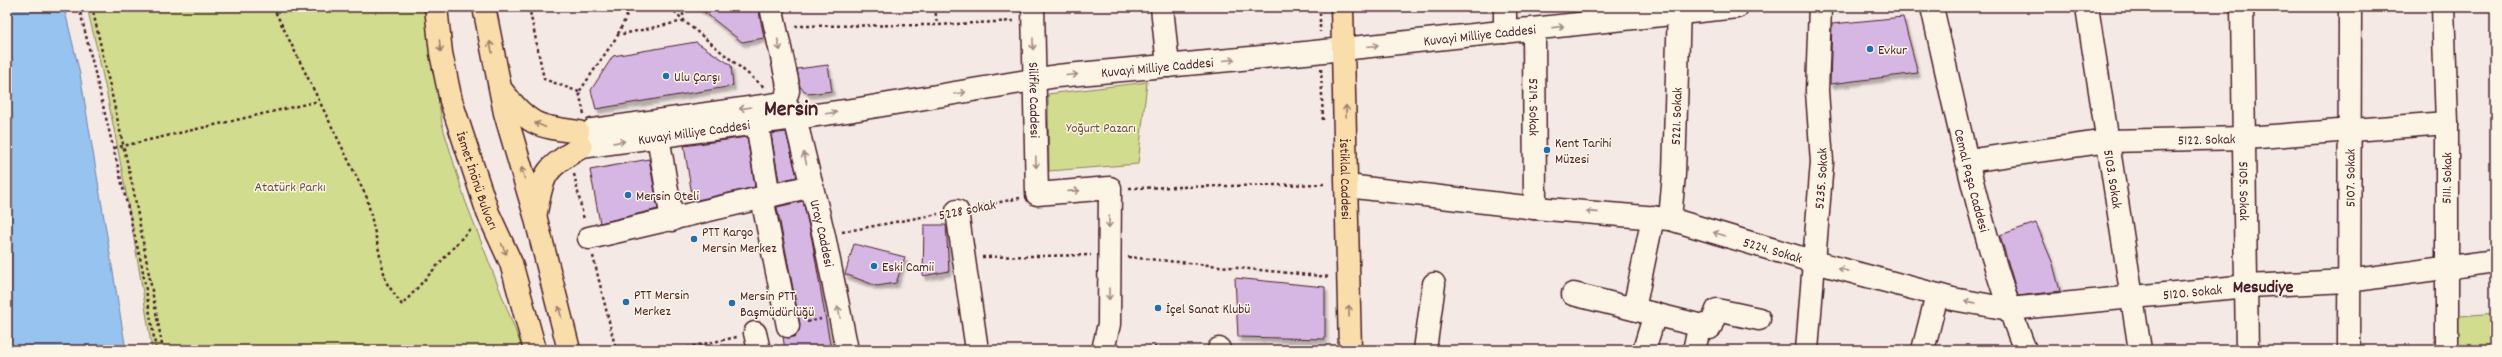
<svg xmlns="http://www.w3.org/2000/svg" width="2502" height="357" font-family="Dekko,sans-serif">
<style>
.green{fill:#d1dc8e;stroke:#8e7e5c}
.water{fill:#96c3f0;stroke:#7881a1}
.building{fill:#d6b7e4;stroke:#4a1f2b;filter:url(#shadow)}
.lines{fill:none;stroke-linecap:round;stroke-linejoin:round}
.minor-casing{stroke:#4a1f2b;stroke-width:25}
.major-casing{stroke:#4a1f2b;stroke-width:25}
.path{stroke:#4a1f2b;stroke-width:2.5;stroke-dasharray:3 3;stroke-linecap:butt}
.minor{stroke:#fcf5e5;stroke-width:22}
.major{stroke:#f9deab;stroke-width:22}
.oneway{stroke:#a38a88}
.oneway2{stroke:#a27e6b}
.poi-dot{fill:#1f6fb2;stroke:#fcf5e5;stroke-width:1.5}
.labels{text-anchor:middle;stroke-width:3;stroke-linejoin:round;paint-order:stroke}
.street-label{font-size:14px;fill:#4a1f2b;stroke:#fcf5e5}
.poi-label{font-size:14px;fill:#4a1f2b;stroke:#fcf5e5;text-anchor:start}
.park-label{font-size:14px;fill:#6c4e44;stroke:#fcf5e5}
.district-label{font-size:18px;font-weight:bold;fill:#4a1f2b;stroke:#fcf5e5}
.town-label{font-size:22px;font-weight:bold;fill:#4a1f2b;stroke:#fcf5e5}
</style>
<defs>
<filter id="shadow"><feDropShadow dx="2.5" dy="4.5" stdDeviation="1" flood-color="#0004"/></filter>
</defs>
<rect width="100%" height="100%" fill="#f4e9e5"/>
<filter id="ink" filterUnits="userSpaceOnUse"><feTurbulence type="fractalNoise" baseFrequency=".025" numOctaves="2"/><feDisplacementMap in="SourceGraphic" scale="8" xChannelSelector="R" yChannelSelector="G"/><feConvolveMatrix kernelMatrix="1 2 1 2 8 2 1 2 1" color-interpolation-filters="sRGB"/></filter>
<g filter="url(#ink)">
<path class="green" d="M87 7H426L442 124 465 200 523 350H152C134 235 115 120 87 7Z
M1147 82 1138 164 1049 171 1048 94Z
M2495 313V348H2463L2457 344V322L2460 316Z"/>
<path class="water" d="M7 7H64L80 74 126 350H7Z"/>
<path class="building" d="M698 7H758L764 38 742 42Z
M1903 17 1918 73 1830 84 1832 24Z
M696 42 731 65 733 86 596 109 591 90 613 56Z
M828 65 832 91 809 94 800 87 797 69Z
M786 132 797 177 779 181 771 134Z
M747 137 755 187 693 201 684 146Z
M649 159 658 209 600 223 590 170Z
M803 201 812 240 831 350H785L783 337 790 338 796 336 800 324 777 207Z
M2036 223 2053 264 2060 291 2018 296 2000 235Z
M924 225H946L949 271 923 276Z
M854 244 905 257 896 283 877 286 845 274Z
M1235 278 1325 287V339L1238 337Z"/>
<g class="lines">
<defs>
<g id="minor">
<path d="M771 7 787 80 788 91 784 103"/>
<path id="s1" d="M1033 7 1037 194 1110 188 1109 324 1103 350"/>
<path d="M1162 7 1168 66"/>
<path id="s2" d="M1932 7C1958 122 1981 240 2025 350"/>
<path id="s3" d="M2087 7 2140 350"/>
<path id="s4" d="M2242 7 2247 350"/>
<path d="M2443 7 2447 123V350"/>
<path id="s5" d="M1534 30 1535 208"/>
<path d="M1505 32V7"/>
<path id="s6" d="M784 103 795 118 824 236 847 350"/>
<path d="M757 123 769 197"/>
<path d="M593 130 784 103"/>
<path d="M658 136 672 220"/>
<path id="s7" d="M581 147 853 110 1057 76 1305 53 1737 7"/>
<path id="s8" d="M1967 161 2108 141 2245 138 2447 123"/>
<path id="s9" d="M1347 186 1535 208 1670 219 1815 262 1953 299 2009 309 2248 286 2348 281 2495 261"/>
<path d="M762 198 788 326"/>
<path d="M957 211 977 350"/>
<path id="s10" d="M1670 219 1674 174 1679 7"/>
<path d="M589 238 812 186"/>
<path d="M1573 294 1710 328 1717 310 1759 319"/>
<path d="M1634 309 1653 217"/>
<path d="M755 333 759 350"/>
<path d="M1219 350V349"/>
<path d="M1425 350 1434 284"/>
<path d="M1644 350 1655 314"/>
<path d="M1694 350 1700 325"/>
<path id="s11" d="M1807 350 1822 162 1817 91 1820 7"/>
<path d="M1923 350 1937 295"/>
<path id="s12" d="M2349 350 2350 7"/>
</g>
<g id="major">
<path id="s13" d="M436 7 441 53 451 101 488 213 511 263 535 350"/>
<path d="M484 7 505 113 535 215 569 350"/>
<path id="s14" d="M1342 7 1350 350"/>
<path d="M502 91C530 125 534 126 578 132"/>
<path d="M536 212C544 171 545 169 581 147"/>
</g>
</defs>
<use href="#minor" class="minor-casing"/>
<use href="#major" class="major-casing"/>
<path class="path" d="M79 7 142 266 156 350
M92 7 133 188 163 350
M273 7 367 198 386 282 402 305 470 229
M529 7 544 79 579 92
M670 7 684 21
M682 7 684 21 764 87
M935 7 937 25
M1320 7V32
M795 26 937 25 1014 21
M618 34 631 7
M1321 69 1323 122
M584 114 579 92 618 35 684 21
M114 148 319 101
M574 174 584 220
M1129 188 1326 184
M976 207 1020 198
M842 232 938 214
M593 256 616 350
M982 257 1091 255
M1128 257 1330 277
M807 322 821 319
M675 350 737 337
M1130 350 1155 347 1199 349"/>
<use href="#minor" class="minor"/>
<use href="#major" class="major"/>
</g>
<defs><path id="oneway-shaft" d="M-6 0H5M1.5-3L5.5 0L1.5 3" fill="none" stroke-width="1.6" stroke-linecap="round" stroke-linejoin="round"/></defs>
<g class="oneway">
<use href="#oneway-shaft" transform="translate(1558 27) rotate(-6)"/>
<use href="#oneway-shaft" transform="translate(1033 44) rotate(90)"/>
<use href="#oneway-shaft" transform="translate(779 45) rotate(77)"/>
<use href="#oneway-shaft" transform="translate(1373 46) rotate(-5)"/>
<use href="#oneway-shaft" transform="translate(1229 60) rotate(-5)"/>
<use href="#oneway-shaft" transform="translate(1072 75) rotate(-5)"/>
<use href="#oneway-shaft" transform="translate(960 93) rotate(-9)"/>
<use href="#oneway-shaft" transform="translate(745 108) rotate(172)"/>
<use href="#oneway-shaft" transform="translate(831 113) rotate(-7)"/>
<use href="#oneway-shaft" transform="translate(619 142) rotate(-8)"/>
<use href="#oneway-shaft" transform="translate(805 158) rotate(-104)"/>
<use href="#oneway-shaft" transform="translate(1036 162) rotate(88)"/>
<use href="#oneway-shaft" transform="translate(1074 191) rotate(-4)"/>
<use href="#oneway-shaft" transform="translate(1592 212) rotate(-176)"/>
<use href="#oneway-shaft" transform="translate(1109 222) rotate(92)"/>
<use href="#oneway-shaft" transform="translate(1719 234) rotate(-163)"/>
<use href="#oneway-shaft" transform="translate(1844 270) rotate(-165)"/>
<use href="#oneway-shaft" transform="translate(1109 294) rotate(90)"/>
<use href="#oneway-shaft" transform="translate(1970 302) rotate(-170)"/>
<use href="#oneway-shaft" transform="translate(839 312) rotate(-101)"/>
</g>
<g class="oneway2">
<use href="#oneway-shaft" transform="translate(440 46) rotate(84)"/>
<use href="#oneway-shaft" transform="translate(491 47) rotate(-102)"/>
<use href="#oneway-shaft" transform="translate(1346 111) rotate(-91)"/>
<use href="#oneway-shaft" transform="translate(540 125) rotate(-157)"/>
<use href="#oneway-shaft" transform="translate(523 173) rotate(-106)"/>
<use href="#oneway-shaft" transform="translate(504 249) rotate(65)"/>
<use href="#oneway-shaft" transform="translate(1349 311) rotate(-91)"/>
<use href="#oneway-shaft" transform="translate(560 312) rotate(-104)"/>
</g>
</g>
<g class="poi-dot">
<circle cx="1870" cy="49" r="4"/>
<circle cx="666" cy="76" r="4"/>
<circle cx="1547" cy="150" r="4"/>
<circle cx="628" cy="195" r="4"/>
<circle cx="694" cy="239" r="4"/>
<circle cx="874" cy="266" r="4"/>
<circle cx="626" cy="302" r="4"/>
<circle cx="732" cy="303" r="4"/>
<circle cx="1158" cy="308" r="4"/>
</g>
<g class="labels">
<g class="street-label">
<text dy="5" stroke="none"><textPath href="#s7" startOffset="906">Kuvayi Milliye Caddesi</textPath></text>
<text dy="5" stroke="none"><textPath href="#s7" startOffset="582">Kuvayi Milliye Caddesi</textPath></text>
<text dy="5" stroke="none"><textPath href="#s1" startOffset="93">Silifke Caddesi</textPath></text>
<text dy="5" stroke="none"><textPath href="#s5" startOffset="77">5219. Sokak</textPath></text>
<text dy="5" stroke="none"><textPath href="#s10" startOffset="103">5221. Sokak</textPath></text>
<text dy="5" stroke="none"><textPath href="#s7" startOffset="114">Kuvayi Milliye Caddesi</textPath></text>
<text dy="5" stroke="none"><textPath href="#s8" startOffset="241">5122. Sokak</textPath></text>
<text dy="5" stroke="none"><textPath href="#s14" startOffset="172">İstiklal Caddesi</textPath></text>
<text dy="5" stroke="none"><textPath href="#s3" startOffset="174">5103. Sokak</textPath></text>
<text dy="5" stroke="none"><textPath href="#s12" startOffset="172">5107. Sokak</textPath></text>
<text transform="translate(2446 178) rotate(-89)" y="5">5111. Sokak</text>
<text dy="5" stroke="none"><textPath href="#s11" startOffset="172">5235. Sokak</textPath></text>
<text dy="5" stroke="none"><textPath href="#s13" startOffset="179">İsmet İnönü Bulvarı</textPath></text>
<text dy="5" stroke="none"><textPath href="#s2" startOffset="178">Cemal Paşa Caddesi</textPath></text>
<text dy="5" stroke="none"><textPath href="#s4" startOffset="184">5105. Sokak</textPath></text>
<text transform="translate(967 209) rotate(-11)" y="5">5228 sokak</text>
<text dy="5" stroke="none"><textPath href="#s6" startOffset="137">Uray Caddesi</textPath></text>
<text dy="5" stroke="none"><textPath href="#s9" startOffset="432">5224. Sokak</textPath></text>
<text dy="5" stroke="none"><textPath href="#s9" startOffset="860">5120. Sokak</textPath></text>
</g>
<g class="poi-label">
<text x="1878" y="54">Evkur</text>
<text x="674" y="81">Ulu Çarşı</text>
<text x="1555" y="147">Kent Tarihi<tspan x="1555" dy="16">Müzesi</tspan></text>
<text x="636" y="200">Mersin Oteli</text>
<text x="702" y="236">PTT Kargo<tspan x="702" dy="16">Mersin Merkez</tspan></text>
<text x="882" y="271">Eski Camii</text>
<text x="634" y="299">PTT Mersin<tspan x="634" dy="16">Merkez</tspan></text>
<text x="740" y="300">Mersin PTT<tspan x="740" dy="16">Başmüdürlüğü</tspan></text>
<text x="1166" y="313">İçel Sanat Klubü</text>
</g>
<g class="park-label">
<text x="1101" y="132">Yoğurt Pazarı</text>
<text x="290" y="191">Atatürk Parkı</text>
</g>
<g class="district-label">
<text x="2263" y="292">Mesudiye</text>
</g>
<g class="town-label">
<text x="791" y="115">Mersin</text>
</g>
</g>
<rect width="2502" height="357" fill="none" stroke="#fcf5e5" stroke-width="24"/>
<rect x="12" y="12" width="2478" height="333" fill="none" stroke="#4a1f2b" stroke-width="1.5" filter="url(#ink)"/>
</svg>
